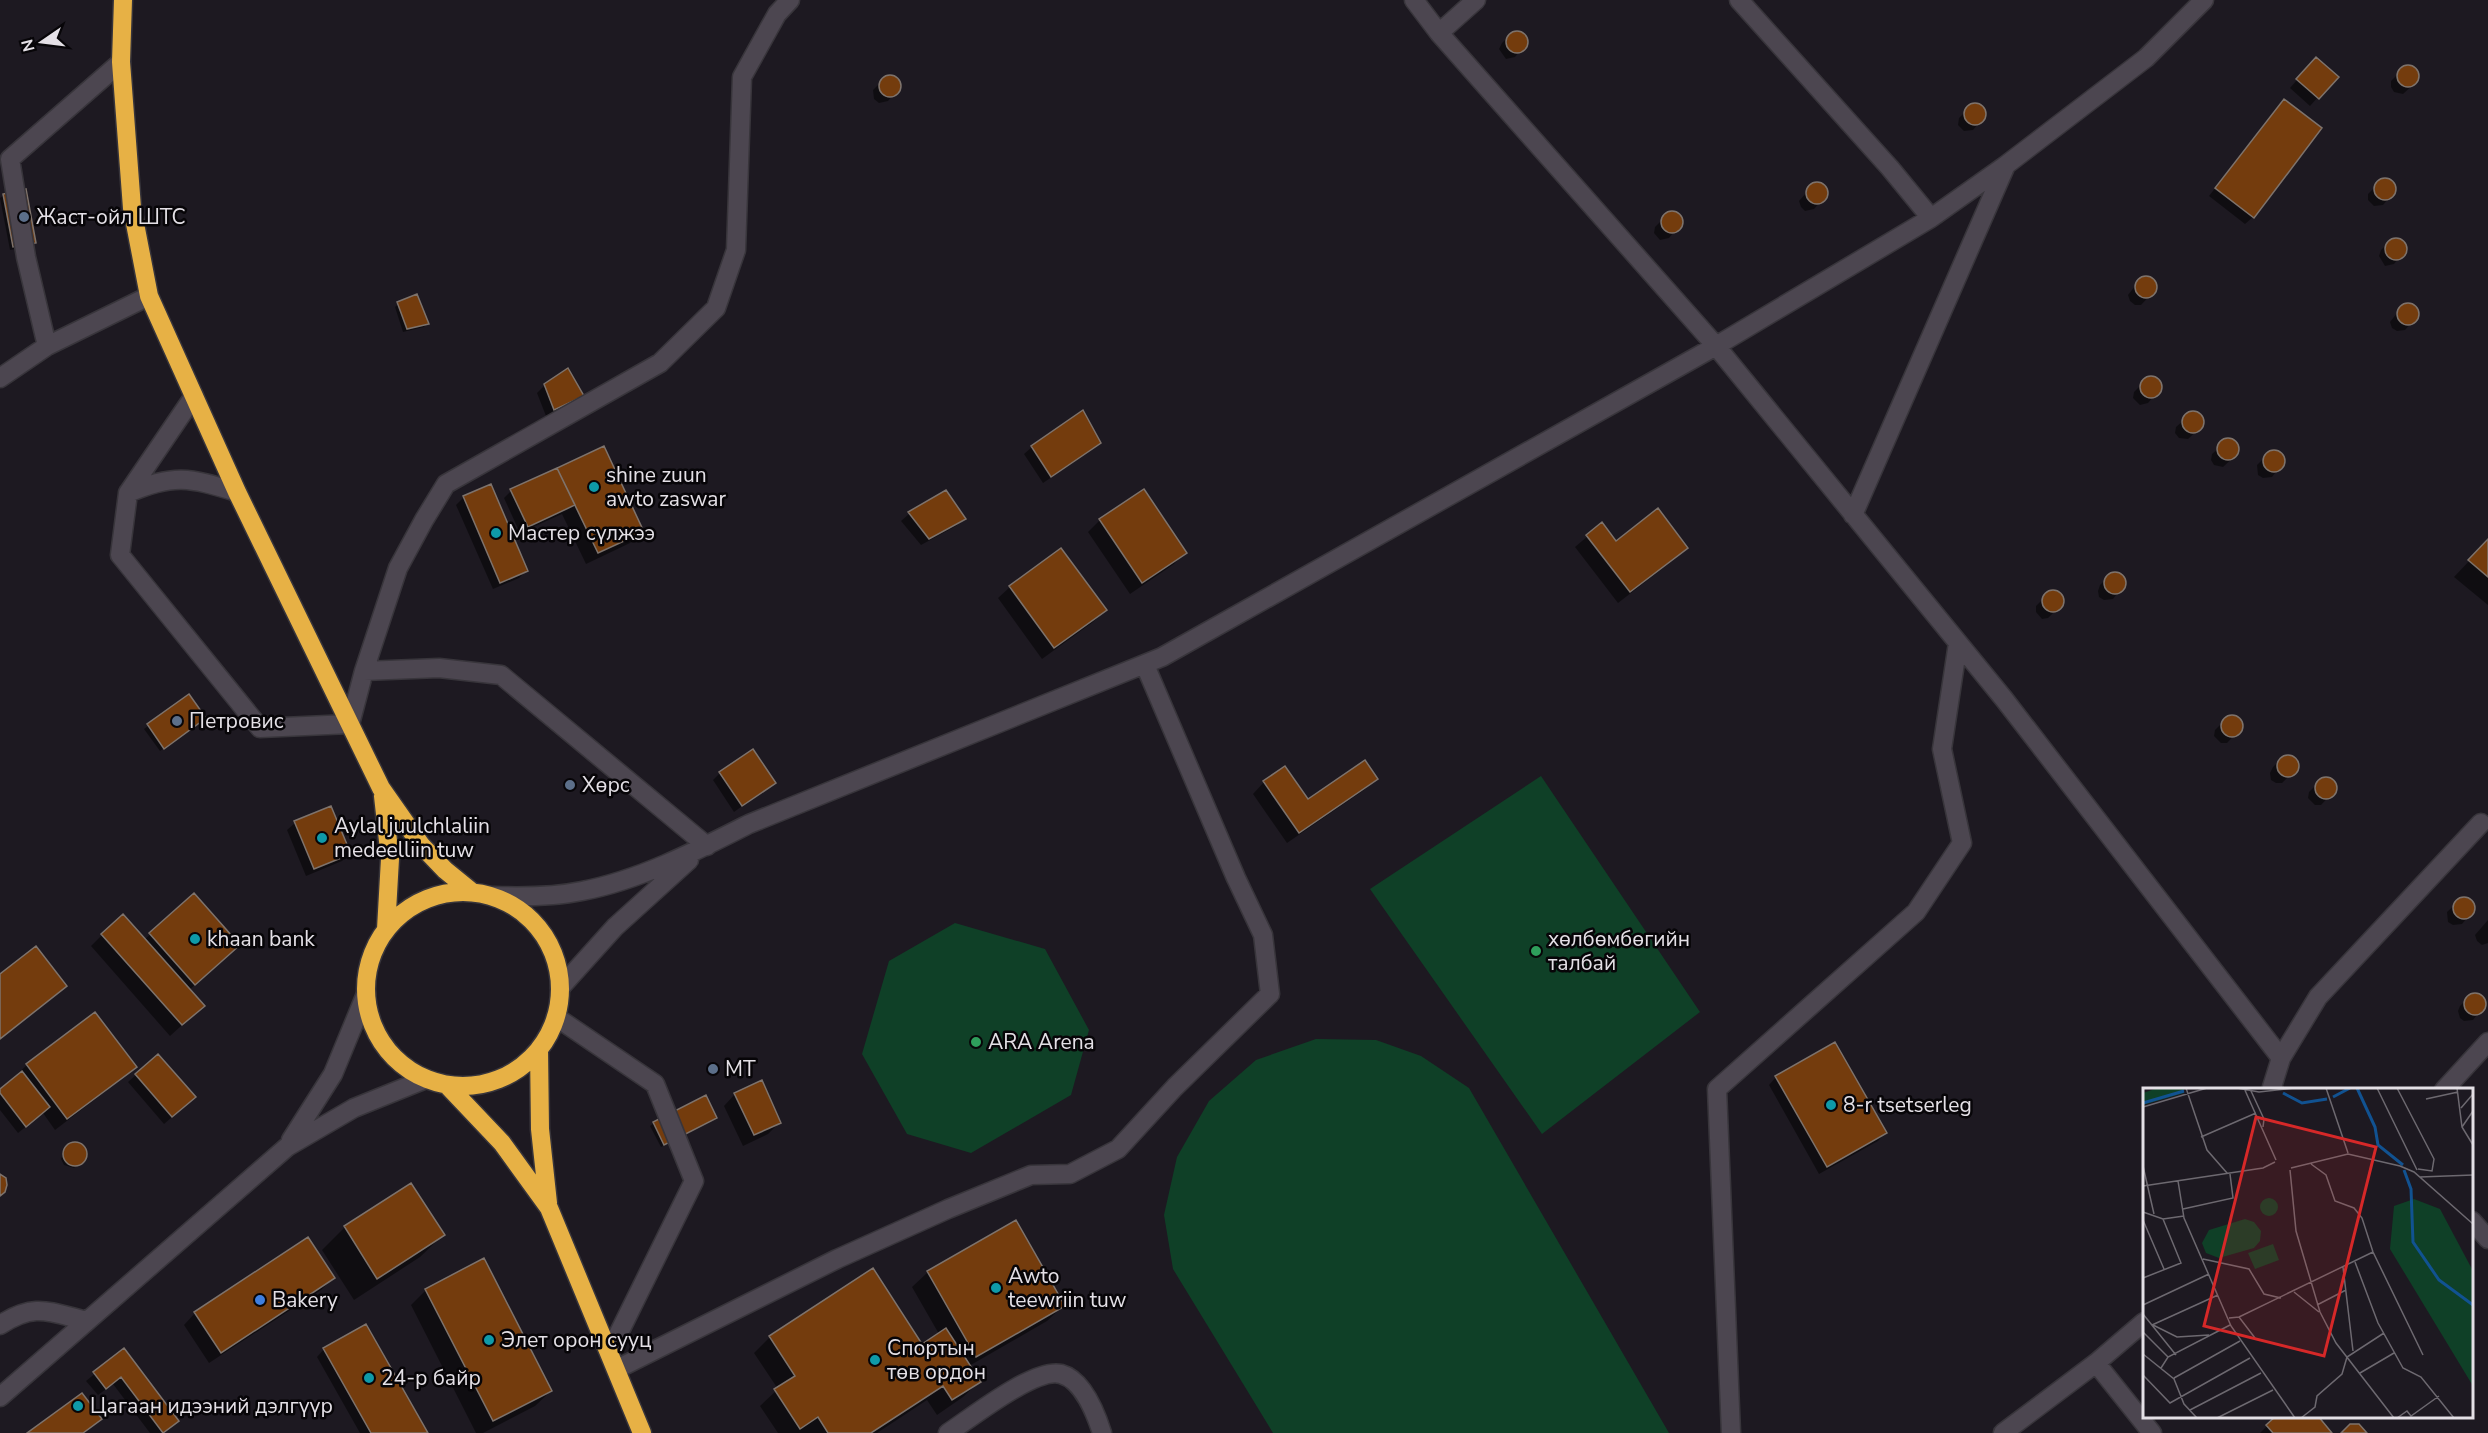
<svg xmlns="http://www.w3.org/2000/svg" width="2488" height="1433" font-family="'Nunito Sans',sans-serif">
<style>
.pitch{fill:#0f4027}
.shadow{fill:#0007}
.building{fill:#743c0d;stroke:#7e736c;stroke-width:1.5}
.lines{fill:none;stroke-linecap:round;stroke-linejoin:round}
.minor-casing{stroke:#38353b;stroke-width:21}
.highway-casing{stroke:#38353b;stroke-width:21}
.minor{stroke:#4c4650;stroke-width:18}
.highway{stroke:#e7b145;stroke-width:18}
.service-dot{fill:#5c6f8a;stroke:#070508;stroke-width:2}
.culture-dot{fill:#0f9aa8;stroke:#070508;stroke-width:2}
.leisure-dot{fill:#2e9e5b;stroke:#070508;stroke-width:2}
.shop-dot{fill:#3f7fe0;stroke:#070508;stroke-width:2}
.labels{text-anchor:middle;stroke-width:5;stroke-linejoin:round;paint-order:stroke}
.poi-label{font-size:21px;fill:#e4e0e6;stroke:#070508;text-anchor:start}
.inset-river{fill:none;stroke:#115291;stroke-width:3}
.inset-road{fill:none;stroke:#6d6970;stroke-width:1.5}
.view{fill:#d62828;fill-opacity:0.15;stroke:#d62828;stroke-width:3}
.inset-edge{fill:none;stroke:#e4e0e6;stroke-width:3}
</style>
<rect width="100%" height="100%" fill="#1d1921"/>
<path class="pitch" d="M1541 776 1700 1012 1542 1134 1370 889Z
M955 923 1045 949 1089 1030 1071 1095 971 1153 907 1134 862 1054 889 961Z
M1316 1039 1376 1040 1421 1056 1469 1088 1669 1433H1273L1173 1269 1164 1215 1177 1157 1209 1101 1256 1060Z"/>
<path class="shadow" d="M1519 33 1524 36 1526 44 1515 57 1506 59 1499 49 1502 43 1510 35Z
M2309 66 2336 77 2310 106 2290 88Z
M2404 68 2413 69 2417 76 2416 82 2403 94 2394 92 2391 87V81Z
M886 77H892L897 80 899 88 888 101 879 103 874 99 873 90Z
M2284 100 2253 217 2245 224 2209 196Z
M1978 105 1982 108 1984 117 1973 130 1964 131 1958 125 1959 118 1971 106Z
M2387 180 2392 183 2394 192 2383 205 2374 206 2368 200V194L2381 181Z
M1819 184 1824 187 1826 196 1814 209 1805 211 1801 207 1799 201 1813 185Z
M4 195 35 242 31 246 10 250 0 198Z
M1668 214 1676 215 1680 219V225L1669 238 1660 240 1654 233 1655 227Z
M2399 240 2404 243 2405 251 2394 264 2385 266 2379 256 2381 250 2389 242Z
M2148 278 2153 281 2155 290 2141 305H2135L2130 301 2128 295 2139 281Z
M398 304 427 323 424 327 403 332 395 307Z
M2410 305 2415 308 2417 317 2405 330 2397 331 2392 328 2390 322 2401 308Z
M2153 378 2158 381 2159 390 2148 403 2140 405 2133 398 2134 392 2147 379Z
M545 385 582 395 575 403 546 416 537 393Z
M2192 413 2198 414 2202 422 2201 427 2188 439 2179 438 2175 433 2176 427Z
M2228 440 2233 442 2238 449 2236 455 2223 467 2214 465 2211 460 2212 454Z
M1099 443 1092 450 1043 483 1024 454 1032 447Z
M2270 452H2276L2283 458V463L2272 477 2263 478 2258 475 2257 465Z
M558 469 642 532 630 543 586 564 562 514 520 533 504 498 511 491Z
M1144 491 1185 552 1174 564 1130 594 1088 532 1100 520Z
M945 492 964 519 956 526 921 545 901 521 909 514Z
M464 497 526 571 519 578 493 589 456 505Z
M1602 524 1616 543 1686 548 1675 559 1618 603 1575 547Z
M2488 541V605L2454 577Z
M2117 574 2124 580V585L2113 599 2104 600 2099 597 2098 591 2100 585 2108 577Z
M1010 587 1105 610 1093 622 1042 659 998 598Z
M2055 592 2060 595 2062 604 2048 618 2042 619 2036 612V606L2049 593Z
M189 696 201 721 160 751 144 729Z
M2234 716 2239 719 2241 728 2227 743H2221L2214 736 2215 730 2228 717Z
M2290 757 2296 763 2297 768 2282 783H2276L2271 780 2270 773 2273 767 2281 759Z
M720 773 774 783 734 812 713 780Z
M1376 779 1364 790 1287 843 1253 794 1264 782 1308 801Z
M2322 779H2328L2333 782 2335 790 2321 805H2315L2308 798 2309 792Z
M330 808 349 854 342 861 306 876 287 830 295 823Z
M194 895 227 957 189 990 191 1017 170 1036 91 946 102 935 144 940Z
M2460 900H2469L2473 905V911L2462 924 2453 925 2448 922 2447 912Z
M2488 920V943L2482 945 2477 941 2475 935Z
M0 976 65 986 0 1040Z
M2477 995 2484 1001V1006L2473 1020 2464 1021 2460 1018 2458 1011 2460 1006 2468 998Z
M95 1014 135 1066 123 1078 55 1130 43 1113 18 1133 0 1110V1090L27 1065Z
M136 1075 186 1105 164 1124 128 1082Z
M1776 1077 1885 1133 1878 1141 1819 1174 1769 1085Z
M735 1094 780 1122 768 1134 743 1146 724 1106Z
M716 1118 661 1147 650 1126 654 1123Z
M75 1143 81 1145 85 1154 83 1160 74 1168 64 1165 61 1159 65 1149Z
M410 1185 443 1235 420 1257 354 1300 322 1250 345 1227Z
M872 1270 921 1346 939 1334 912 1287 928 1272 1063 1306 1047 1321 969 1366 979 1382 963 1397 937 1415 927 1400 877 1433H778L760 1406 778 1389 754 1353 770 1337Z
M333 1278 321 1290 209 1363 184 1325 195 1313Z
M426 1290 551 1391 535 1406 483 1433H476L411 1305Z
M324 1349 426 1433H360L317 1357Z
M124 1350 177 1421 163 1433H150L113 1384 98 1395 86 1381Z
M2267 1426 2330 1433H2260Z"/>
<path class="building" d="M1506 42a11 11 0 1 1 22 0a11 11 0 1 1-22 0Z
M2316 57 2339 77 2319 99 2296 79Z
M2397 76a11 11 0 1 1 22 0a11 11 0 1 1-22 0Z
M879 86a11 11 0 1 1 22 0a11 11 0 1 1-22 0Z
M2284 99 2322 128 2254 218 2215 188Z
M1964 114a11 11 0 1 1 22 0a11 11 0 1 1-22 0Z
M2374 189a11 11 0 1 1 22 0a11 11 0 1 1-22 0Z
M1806 193a11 11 0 1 1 22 0a11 11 0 1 1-22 0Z
M26 189 36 243 13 247 3 194Z
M1661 222a11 11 0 1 1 22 0a11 11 0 1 1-22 0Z
M2385 249a11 11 0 1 1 22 0a11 11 0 1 1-22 0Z
M2135 287a11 11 0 1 1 22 0a11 11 0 1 1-22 0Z
M417 294 429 324 407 329 397 302Z
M2397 314a11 11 0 1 1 22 0a11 11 0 1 1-22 0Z
M568 368 584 396 554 410 544 384Z
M2140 387a11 11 0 1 1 22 0a11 11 0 1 1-22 0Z
M1083 410 1101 443 1051 477 1031 446Z
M2182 422a11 11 0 1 1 22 0a11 11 0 1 1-22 0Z
M2217 449a11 11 0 1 1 22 0a11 11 0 1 1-22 0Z
M604 446 644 532 598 553 557 468Z
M2263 461a11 11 0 1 1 22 0a11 11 0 1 1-22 0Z
M557 468 575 505 528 527 510 489Z
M491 484 528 571 500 583 463 496Z
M1144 489 1187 553 1142 583 1099 519Z
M946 490 966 519 929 539 908 512Z
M1658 508 1688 548 1630 592 1586 535 1602 522 1616 541Z
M2488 539V577L2468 560Z
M1061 548 1107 610 1054 648 1009 586Z
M2104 583a11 11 0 1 1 22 0a11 11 0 1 1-22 0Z
M2042 601a11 11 0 1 1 22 0a11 11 0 1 1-22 0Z
M189 694 206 718 164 749 147 724Z
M2221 726a11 11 0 1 1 22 0a11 11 0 1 1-22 0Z
M753 749 776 783 742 806 719 772Z
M2277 766a11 11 0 1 1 22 0a11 11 0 1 1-22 0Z
M1365 760 1378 779 1299 833 1263 781 1285 766 1308 799Z
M2315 788a11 11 0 1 1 22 0a11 11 0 1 1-22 0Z
M331 806 351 854 314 869 294 821Z
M194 893 240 945 195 985 149 933Z
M2453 908a11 11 0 1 1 22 0a11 11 0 1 1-22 0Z
M123 914 205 1006 182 1025 101 934Z
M36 946 67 986 0 1039V974Z
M2464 1004a11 11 0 1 1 22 0a11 11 0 1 1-22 0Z
M95 1012 137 1067 67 1119 26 1064Z
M1835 1042 1887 1133 1827 1167 1775 1076Z
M158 1054 196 1097 172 1117 135 1074Z
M22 1071 50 1107 26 1127 0 1093V1089Z
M762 1080 781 1123 754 1135 734 1093Z
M706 1095 717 1118 664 1145 653 1122Z
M63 1154a12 12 0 1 1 24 0a12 12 0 1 1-24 0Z
M0 1174 6 1178 7 1185 5 1192 0 1196Z
M411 1183 445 1235 377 1279 344 1226Z
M1016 1220 1065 1306 976 1357 927 1271Z
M308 1237 335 1278 221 1353 194 1312Z
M484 1258 552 1391 493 1421 425 1289Z
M873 1268 922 1344 946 1328 981 1382 952 1400 943 1386 871 1433H828L818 1417 800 1429 774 1389 795 1376 769 1336Z
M366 1324 428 1433H371L323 1348Z
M124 1348 179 1421 163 1433 121 1377 106 1389 93 1372Z
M82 1393 102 1419 83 1433H27Z
M2276 1416H2318L2332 1433H2273L2266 1425Z
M2350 1424H2359L2367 1433H2341Z"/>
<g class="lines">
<defs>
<path id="minor" d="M1414 0 1439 33 1716 346 2004 699 2281 1058
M1739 0 1890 168 1931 218
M1439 33 1476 0
M47 346 26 257 10 159 121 62
M0 378 47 346 149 296
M194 396 128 493 120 555 260 728 350 724 364 671 398 568 424 520 446 484 660 363 716 308 736 250 742 77 777 14 790 0
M128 493C175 473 190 478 237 492
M1853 515 2006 165
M364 671 439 668 501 675 707 846
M494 896C523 897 553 897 582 891 640 880 696 851 749 824L1162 657 1716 346 1931 218 2006 165 2146 58 2204 0
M560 988 615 927 689 860
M556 1017 655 1084 694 1181 610 1351
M2274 1090 2272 1087 2281 1058 2318 997 2481 823
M2444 1090 2488 1042
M291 1140 333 1074 366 994
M2472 1221 2488 1239
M0 1325C35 1302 49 1312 87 1321
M2096 1363 2152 1433
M617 1369 837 1259 948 1209 1031 1175 1070 1174 1118 1149 1175 1087 1270 994 1263 935 1236 878 1145 665
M0 1397 287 1147 354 1108 426 1079
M948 1433C971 1418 1035 1367 1061 1374 1083 1380 1096 1414 1102 1433
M1731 1433 1717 1089 1916 912 1962 843 1942 749 1958 643
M2003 1433 2096 1363 2144 1322"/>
<path id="highway" d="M123 0 121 62 132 208 149 296 237 492 381 788 421 845 445 870 472 892
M383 796 390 859 386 929
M366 989a97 97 0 1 1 194 0a97 97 0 1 1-194 0Z
M539 1049 540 1129 548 1203
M447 1085 502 1143 549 1208 642 1433"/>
</defs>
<use href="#minor" class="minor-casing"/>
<use href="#highway" class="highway-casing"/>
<use href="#minor" class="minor"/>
<use href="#highway" class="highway"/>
</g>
<g class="service-dot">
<circle cx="24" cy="217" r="6"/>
<circle cx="177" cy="721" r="6"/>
<circle cx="570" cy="785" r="6"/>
<circle cx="713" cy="1069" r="6"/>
</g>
<g class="culture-dot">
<circle cx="594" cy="487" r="6"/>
<circle cx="496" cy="533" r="6"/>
<circle cx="322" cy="838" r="6"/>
<circle cx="195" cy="939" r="6"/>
<circle cx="1831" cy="1105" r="6"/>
<circle cx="996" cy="1288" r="6"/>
<circle cx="489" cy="1340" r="6"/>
<circle cx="875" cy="1360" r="6"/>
<circle cx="369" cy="1378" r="6"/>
<circle cx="78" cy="1406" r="6"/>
</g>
<g class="leisure-dot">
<circle cx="1536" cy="951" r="6"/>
<circle cx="976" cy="1042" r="6"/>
</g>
<circle class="shop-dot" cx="260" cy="1300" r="6"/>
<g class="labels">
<g class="poi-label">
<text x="36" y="224">Жаст-ойл ШТС</text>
<text x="606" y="482">shine zuun<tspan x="606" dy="24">awto zaswar</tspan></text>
<text x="508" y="540">Мастер сүлжээ</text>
<text x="189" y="728">Петровис</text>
<text x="582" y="792">Хөрс</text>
<text x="334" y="833">Aylal juulchlaliin<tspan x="334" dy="24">medeelliin tuw</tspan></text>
<text x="207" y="946">khaan bank</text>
<text x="1548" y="946">хөлбөмбөгийн<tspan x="1548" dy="24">талбай</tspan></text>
<text x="988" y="1049">ARA Arena</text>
<text x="725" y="1076">MT</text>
<text x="1843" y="1112">8-r tsetserleg</text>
<text x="1008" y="1283">Awto<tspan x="1008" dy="24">teewriin tuw</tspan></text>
<text x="272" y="1307">Bakery</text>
<text x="501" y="1347">Элет орон сууц</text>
<text x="887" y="1355">Спортын<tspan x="887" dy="24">төв ордон</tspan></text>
<text x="381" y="1385">24-р байр</text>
<text x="90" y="1413">Цагаан идээний дэлгүүр</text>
</g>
</g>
<g transform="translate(2143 1088)">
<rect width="330" height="330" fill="#1d1921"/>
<path d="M271 111 297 121 330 183V298L247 161 251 118Z" fill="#0f4027"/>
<path d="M15 0H41V5L0 17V5Z" fill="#0f4027"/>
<path d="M117 119a9 9 0 1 1 18 0a9 9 0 1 1-18 0ZM102 131 111 134 118 143 117 153 111 160 76 170 63 165 59 155 66 142ZM130 156 136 172 112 181 105 165Z" fill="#0f4027"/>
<path class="inset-river" d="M214 0 232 39 235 57 260 77M140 5 159 15 184 11M190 9 207 0M0 15 41 3M261 82 268 101 270 154 296 192 330 217"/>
<path class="inset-road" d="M43 0 64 62 84 85M94 0 116 4 151 0M101 0 133 72M183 0 205 65M234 0 274 82M254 0 291 71 289 83 275 81M314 0 319 39 330 57M108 3 121 31 120 39M283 11 315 4M0 19 64 0M318 20 330 6M319 39 330 23M58 49 113 25M168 76 183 87 192 113 211 120 219 130 230 164 280 267M0 78 11 126M148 80 205 66 257 78 271 84 330 136M147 82 153 143 177 224 193 255 251 330M277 89 330 87M35 93 41 130 88 238 152 330M0 98 120 80 132 74M40 121 90 110 87 86M0 124 20 131 41 128M0 132 21 181M60 171 106 181 121 206 138 210M212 174 235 235 260 280 278 289 311 330M200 179 210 263M0 190 38 175 20 131M151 204 176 224M0 217 66 186M174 217 203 202M0 226 33 267M96 229 230 164M86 230 96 229 112 250M9 237 75 207M10 237 34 249 66 247M0 244 25 269M0 266 31 291 41 316 54 330M18 280 25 269 87 237M217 285 251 265M0 287 27 315 107 270M31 290 97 253M47 322 118 285M74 330 130 302M158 330 172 319 174 308 199 286 204 269 241 245M254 330 264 323 268 328 296 308"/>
<path class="view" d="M113 29 233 59 181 268 61 238Z"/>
<rect width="330" height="330" class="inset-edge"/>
</g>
<g transform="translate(42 42) rotate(256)" stroke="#070508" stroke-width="4.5" paint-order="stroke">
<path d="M0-4.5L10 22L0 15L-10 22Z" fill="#e4e0e6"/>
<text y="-9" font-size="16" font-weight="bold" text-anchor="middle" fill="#e4e0e6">N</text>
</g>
</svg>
